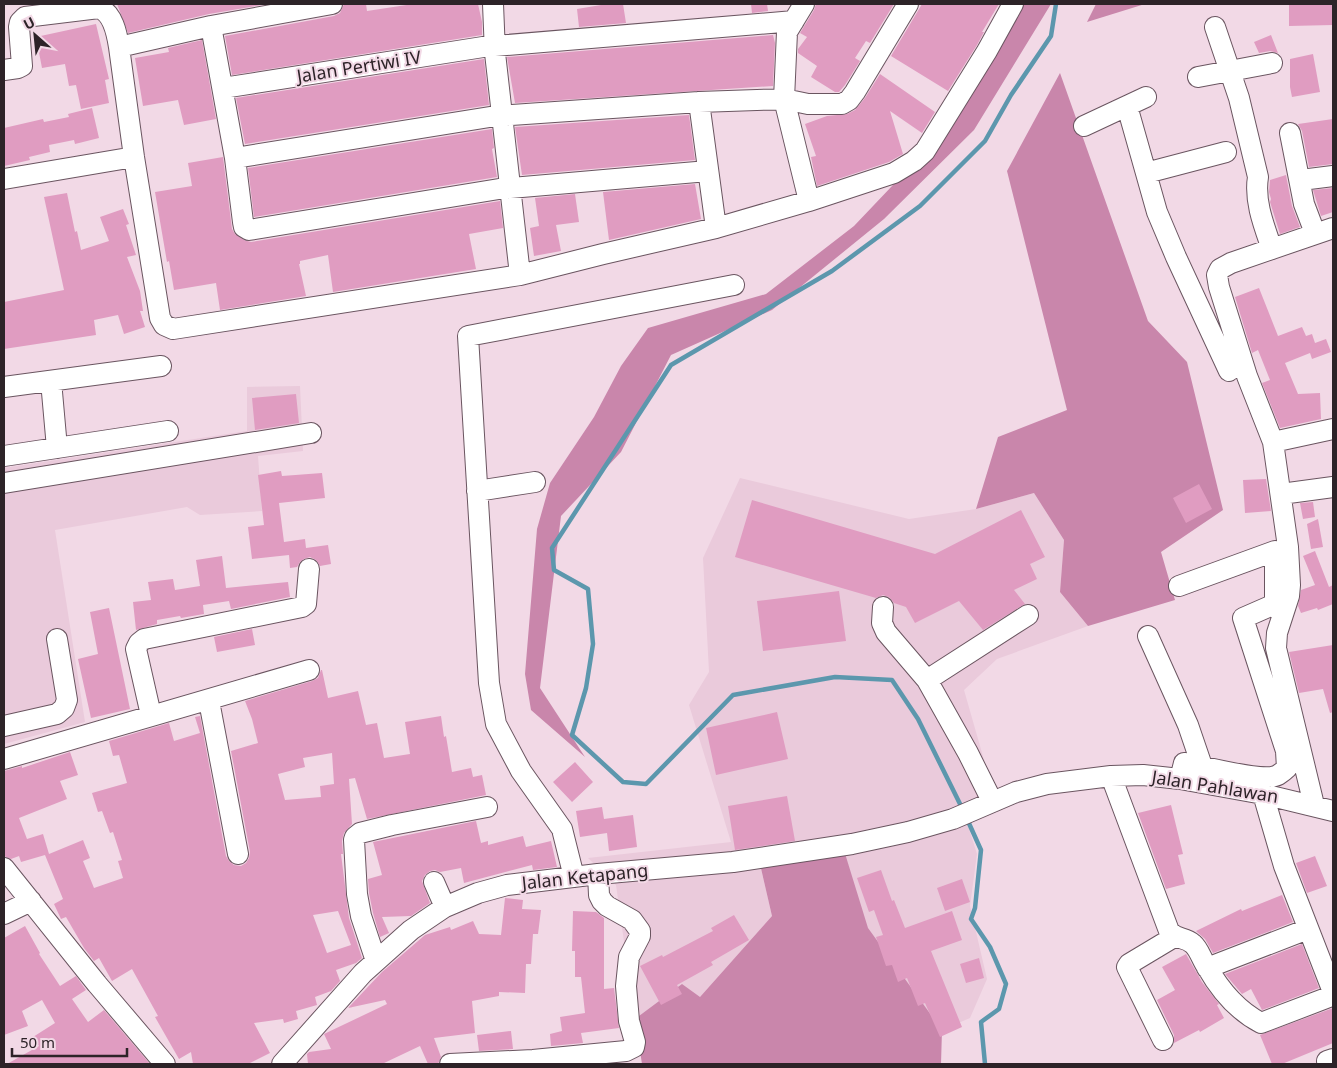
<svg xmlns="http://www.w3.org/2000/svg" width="1337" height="1068" font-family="'Noto Sans',sans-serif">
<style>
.built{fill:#eacadb}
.forest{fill:#c986ab}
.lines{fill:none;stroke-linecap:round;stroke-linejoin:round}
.stream{stroke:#5c97ad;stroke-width:4.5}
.building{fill:#e09cc1;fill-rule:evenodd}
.minor-casing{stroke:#6a5560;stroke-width:22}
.minor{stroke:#fff;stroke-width:20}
.labels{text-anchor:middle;stroke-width:4;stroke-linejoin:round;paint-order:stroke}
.street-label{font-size:18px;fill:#2d2328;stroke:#f2d9e6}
</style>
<rect width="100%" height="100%" fill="#f2d9e6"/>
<path class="built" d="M300 386 303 451 258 456 262 511 200 515 187 507 55 530 85 722 4 744V468L247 431V387Z
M740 478 909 519 976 509 1034 493 1064 540 1060 592 1088 626 997 659 964 690 996 802 965 816 977 854 970 906 987 979 970 1018 942 1030 867 928 843 848 760 864 772 916 700 997 635 1019 616 885 588 858 731 842 689 705 709 672 703 558Z"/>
<path class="forest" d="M1024 4H1051L974 130 884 219 772 310 671 355 621 452 561 516 540 688 585 757 531 710 525 674 537 529 550 483 594 417 621 366 648 328 766 294 854 226 931 145Z
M1096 4H1145L1087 22Z
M1060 73 1148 321 1187 362 1223 510 1161 552 1175 600 1088 626 1060 592 1064 540 1034 493 976 509 998 437 1067 410 1007 171Z
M843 847 868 928 942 1030 941 1064H642L635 1019 682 984 700 997 772 916 760 864Z"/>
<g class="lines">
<path class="stream" d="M963 810 918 719 892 680 835 677 733 695 646 784 623 782 572 735 586 688 593 644 588 589 554 570 552 548 671 365 832 271 920 206 985 141 1011 95 1051 36 1056 4
M967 819 981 850 975 908 971 919 990 947 1006 984 999 1009 981 1022 985 1064"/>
</g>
<path class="building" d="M117 4H267L209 14 128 33Z
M344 4H366L367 11 413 4H478L482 22V35L232 75 225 36 334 16 340 13Z
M601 4H623L626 23 579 27 577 9 601 5Z
M751 4H767L768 11 752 13Z
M816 4H894L870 43 866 41 855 58 860 61 845 85 839 92H835L811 77 817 66 798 53V49L807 37 800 33 814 10Z
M922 4H999L982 32H984L977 45 948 91 891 56Z
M1289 4H1333V25L1289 26Z
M96 24 109 79 105 80 109 103 81 109 76 85 69 86 65 64 42 68 36 37Z
M773 35 775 43 773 86 515 103 507 57Z
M1271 35 1278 53 1270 51 1259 53 1254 42Z
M202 40 216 119 184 125 178 100 143 106 135 58 169 52 168 48Z
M1313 54 1320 92 1292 97 1290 87V59Z
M484 59 489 105 245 144 236 98Z
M880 74 935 112 922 133 890 111 903 154 889 162 817 186 811 157 816 156 805 124 827 116 847 114 855 110 865 98Z
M92 108 99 138 75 144 74 140 49 145 50 152 29 157 30 160 4 166V128L43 119 44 122 69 117 68 114Z
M689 115 695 160 522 175 515 127Z
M1333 119V164L1309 167 1302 131 1298 124Z
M492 129 494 148 492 149 497 177 254 217 248 168Z
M223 157 232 229 235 234 244 240 251 242 500 201 503 228 469 234 476 269 333 292 328 255 300 261V264H299L306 296 220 310 216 283 174 290 169 261 167 262 155 192 192 186 188 163Z
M1286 175 1292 206 1300 227 1280 234 1270 202 1271 199 1269 192 1270 180Z
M695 184 701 219 609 240 603 192Z
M1333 188V212L1321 216 1313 190Z
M67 193 75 232 77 231 81 250 109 241 100 217 123 209 129 224 126 225 136 255 127 257 140 291 143 311H140L145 327 124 334 118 315 94 320 96 335 4 349V302L64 290 44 197Z
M575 194 579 222 556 225 561 251 534 256 530 228 539 226 535 198Z
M1259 288 1278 336 1302 327 1306 336 1312 334 1315 343 1326 339 1331 352 1312 359 1310 353 1285 363 1298 394 1320 393 1321 419 1280 428 1262 383 1270 380 1258 350 1252 353 1235 297Z
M296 394 299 423 255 430 252 398Z
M281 471 282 476 322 473 325 498 279 503 284 542 305 539 306 548 328 545 331 564 320 566 316 560 310 557 304 559 300 562 297 567 290 568 289 555 252 559 248 527 264 525 258 475Z
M1266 479 1271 511 1245 513 1243 480Z
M1199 484 1212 509 1186 523 1173 498Z
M752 500 935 554 1021 510 1045 557 1030 564 1037 579 1014 590 1025 604 983 630 959 601 915 623 906 607 894 603 889 597 883 595 876 598 735 557Z
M1313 502 1315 517 1303 519 1300 503Z
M1318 519 1323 547 1311 549 1307 524Z
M1315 551 1329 587 1333 585V604L1318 610 1317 608 1301 613 1298 606 1301 590 1315 585 1303 556Z
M222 556 226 588 288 582 290 597 231 609 229 601 203 605 204 614 181 618 180 616 157 620V624L136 630 133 602 151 600 148 582 173 579 175 590 200 586 196 560Z
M839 591 846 641 763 651 757 601Z
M109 608 130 709 91 718 78 659 98 654 90 612Z
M252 629 255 645 217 652 214 637Z
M1333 645V712L1330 713 1323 689 1299 693 1289 652Z
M321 670H322L328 698 358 691 366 725 377 723 384 758 410 754 405 722 441 716 444 737 446 736 452 772 471 768 473 777 482 775 486 795 367 819 355 778 349 779 352 824 344 833 342 841 343 854H341L349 918 362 958 356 963 336 970 340 981 331 991 315 997 317 1005 296 1011 298 1019 284 1023 283 1019 254 1023 270 1053 248 1064H193L191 1052 179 1059 155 1017 158 1016 132 969 112 981 99 958 94 961 84 948 66 917 61 919 54 904 63 899 45 855 21 862 19 856 11 859 4 856V771L22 766V768L70 752 78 775 60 781 67 799 19 818 27 839 43 834 49 854 83 840 90 858 83 861 94 888 123 878 118 861 122 860 113 832 110 833 102 811 98 812 92 793 127 783 119 755 113 756 109 741 169 723 174 741 200 733 195 717 200 716 226 856 229 861 234 865 241 866 246 863 249 858 250 852 231 751 258 743 252 719 245 701 312 681 318 678ZM332 753 334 784 320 786 321 797 285 800 278 774 305 767 303 758ZM338 911 351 945 327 953 313 915Z
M777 712 788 759 716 775 706 728Z
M575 762 593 782 572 802 553 782Z
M787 796 795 841 735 850 728 806Z
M1171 805 1183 854 1178 855 1185 884 1166 889 1138 813Z
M602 807 604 819 633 815 637 847 609 851 607 833 580 837 576 811Z
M476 821 481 843 488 841V845L523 836 526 847 551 841 557 867 533 870 532 865 464 883 461 868 440 872 435 870 430 871 425 875 422 881 430 903 411 916 382 917 389 933 380 937 373 913 369 893 368 879 382 875 373 842Z
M1315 856 1327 886 1307 893 1296 863Z
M881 870 892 901 894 900 905 928 952 911 962 940 931 951 962 1027 940 1037 925 1003 918 1006 907 978 898 982 892 965 886 966 876 937 883 935 874 910 869 912 857 878Z
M962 879 970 902 945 911 937 888Z
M1282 895 1293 922 1213 953 1205 939 1196 931 1241 909 1242 911Z
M505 898 523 900 522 909 541 910 538 934H533L531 964H526L525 993 499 992V996L472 1001 475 1033 434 1038 441 1057 438 1064H428L420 1046 382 1064H308L307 1054 309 1052 331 1049 324 1034 387 1004 385 1000 348 1008 382 972 425 935 450 927 451 930 473 921 479 934 501 935Z
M573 911 596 912 604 918V989L614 988 619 1028 581 1033 583 1043 551 1046 550 1034 562 1031 560 1017 585 1013 581 977H575V951H572Z
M734 915 749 940 711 962 713 965 677 985 682 994 661 1005 640 966 662 955 663 957 713 931 711 928Z
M25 926 40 953 39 954 60 986 76 976 86 990 72 999 88 1022 104 1010 150 1064H7L39 1046 33 1037 55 1023 42 1000 22 1011 28 1026 4 1035V938Z
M1302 944 1319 988 1262 1010 1251 989 1242 994 1225 974Z
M1186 954 1202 982 1219 1004 1217 1005 1224 1018 1200 1032 1199 1030 1174 1043V1035L1157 1000 1175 990 1162 967Z
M979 958 984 978 966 983 960 964Z
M1333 1008V1043L1282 1064H1272L1260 1035Z
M511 1031 513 1049 479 1051 477 1035Z"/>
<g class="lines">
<defs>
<path id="minor" d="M332 4 211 26 119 47 134 157 160 318 164 325 173 329 520 275 603 254 716 228 809 201 894 173 914 161 925 151 987 51 1013 4
M493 4 495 53 520 275
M804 4 787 32 784 99 809 201
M211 26 235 158 243 222 244 227 249 230 499 189 708 171
M1215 27 1239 98 1258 177C1254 201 1264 226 1272 249
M4 70 18 68 22 66 19 27 20 22 25 17 99 8C113 13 117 34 119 47
M1198 77 1272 63
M223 88 483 47 794 21
M699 102 716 228
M1127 106 1157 212 1176 257 1229 371
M1084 126 1146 97
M1290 133 1304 204 1315 233
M235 158 496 116 699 102 784 99 808 104H842L849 100 855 92 908 4
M1146 173 1226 152
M1299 178 1309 179 1333 176
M4 179 134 157
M51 381 57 448
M4 387 161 366
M1273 442 1333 429
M4 456 168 431
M4 483 311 433
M477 491 535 482
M1281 494 1333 487
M1179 586 1275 551V604L1243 618 1286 751 1287 768C1285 770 1281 773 1278 775 1263 783 1204 766 1184 763L1180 779
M883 607 882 623 886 632 927 680 968 753 992 801
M1148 636 1188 725 1202 766
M927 680 1028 615
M209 701 238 854
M151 715 136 649 139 643 144 639 302 607 306 604 309 569
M4 726 57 714 64 708 67 700 57 639
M4 759 309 670
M1111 776 1169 931C1178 941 1184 936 1193 944 1199 949 1202 960 1207 967 1220 990 1238 1011 1261 1023L1329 997 1332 995 1333 992 1284 866 1263 794
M1314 805 1276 648 1277 633 1289 596 1290 585 1288 547 1273 442 1247 376 1219 287 1217 275 1220 269 1231 263 1333 228
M4 868 97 984 165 1064
M574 877 562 829 521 771 496 724 489 683 468 336 734 285
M434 882 445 907
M4 914 31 901
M376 961 361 916 357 894 354 840 355 837 360 833 392 825 487 807
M1207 968 1308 929
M1163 1040 1127 967 1129 964 1174 937
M1327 1061 1333 1059
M282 1064 363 973 411 930 445 907 478 893 507 885 598 874 733 862 852 844 908 832 953 819 1016 792 1047 784 1111 776 1143 775 1180 779 1263 794 1333 811
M450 1064 533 1060 626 1051 634 1047 635 1042 629 1021 626 986 629 957 640 936V931L632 920 607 906 602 901 599 895 598 874"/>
</defs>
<use href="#minor" class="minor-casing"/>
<use href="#minor" class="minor"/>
</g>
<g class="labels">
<g class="street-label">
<text transform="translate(359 67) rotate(-9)" y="6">Jalan Pertiwi IV</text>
<text transform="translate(1215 787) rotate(9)" y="6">Jalan Pahlawan</text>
<text transform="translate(585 877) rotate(-6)" y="6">Jalan Ketapang</text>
</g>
</g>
<rect width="1337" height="1068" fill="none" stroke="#2d2328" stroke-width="10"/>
<g transform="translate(35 35) rotate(333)" stroke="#f2d9e6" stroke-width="4" paint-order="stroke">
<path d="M0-4L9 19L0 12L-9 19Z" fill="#2d2328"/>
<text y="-8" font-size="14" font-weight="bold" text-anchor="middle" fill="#2d2328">U</text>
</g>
<path d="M12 1048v8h115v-8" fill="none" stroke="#2d2328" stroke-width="2.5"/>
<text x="20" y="1048" font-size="15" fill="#2d2328" stroke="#f2d9e6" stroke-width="4" paint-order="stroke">50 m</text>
</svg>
